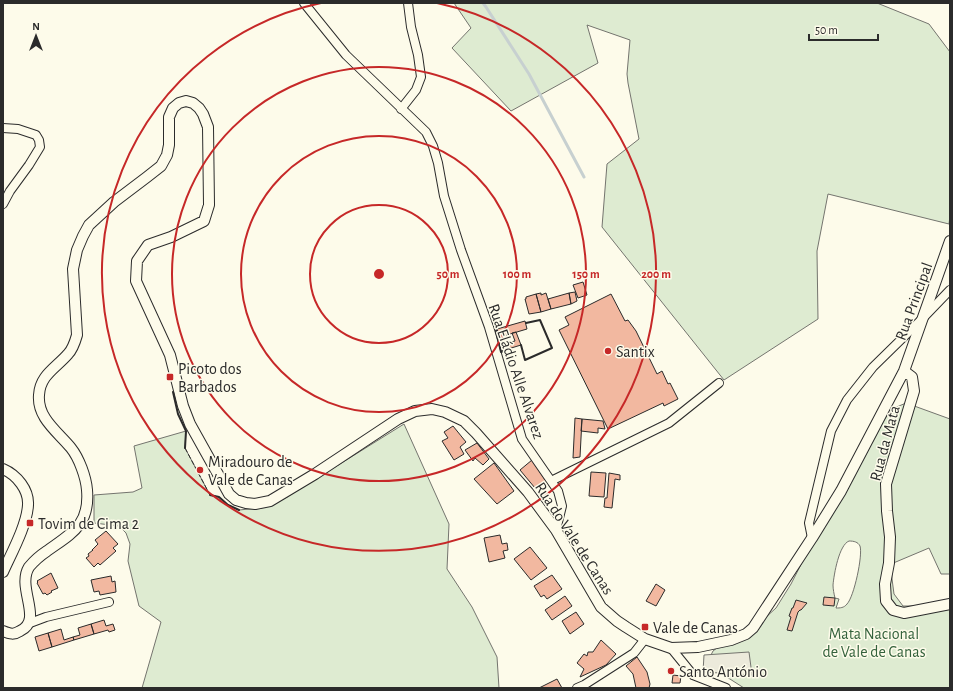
<svg xmlns="http://www.w3.org/2000/svg" width="953" height="691" font-family="'Alegreya Sans',sans-serif">
<style>
.green{fill:#deebd1;stroke:#74746e;fill-rule:evenodd}
.parking{fill:#eceadb;stroke:#74746e}
.lines{fill:none;stroke-linecap:round;stroke-linejoin:round}
.stream{stroke:#c7d0d0;stroke-width:3}
.building{fill:#f2b8a0;stroke:#2b2b2b}
.minor-casing{stroke:#2b2b2b;stroke-width:10}
.tertiary-casing{stroke:#2b2b2b;stroke-width:12}
.minor{stroke:#fdfbea;stroke-width:8}
.tertiary{stroke:#fdfbea;stroke-width:10}
.fence{stroke:#2b2b2b;stroke-width:1;stroke-dasharray:5 2;stroke-linecap:butt}
.wall{stroke:#2b2b2b;stroke-width:2}
.ring{fill:none;stroke:#c62828;stroke-width:2}
.poi-dot{fill:#c62828;stroke:#fdfbea;stroke-width:1.5}
.labels{text-anchor:middle;stroke-width:3;stroke-linejoin:round;paint-order:stroke}
.street-label{font-size:16px;fill:#2b2b2b;stroke:#fdfbea}
.poi-label{font-size:16px;fill:#2b2b2b;stroke:#fdfbea;text-anchor:start}
.park-label{font-size:16px;fill:#34623c;stroke:#fdfbea}
.centre{fill:#c62828;stroke:#fdfbea;stroke-width:2}
.ring-label{font-size:12px;text-anchor:middle;font-weight:bold;fill:#c62828;stroke:#fdfbea;stroke-width:3;stroke-linejoin:round;paint-order:stroke}
</style>
<rect width="100%" height="100%" fill="#fdfbea"/>
<path class="green" d="M454 3H877L929 24 950 52V216L949 224 828 194 817 251 818 319 724 380 602 227 607 164 639 139 628 83 627 74 630 40 587 25 598 63 511 111 452 48 471 28Z
M906 403 950 419V574H941L929 548 891 564 892 579 894 594 903 606H920L950 599V688H744L708 665 709 659 713 651 722 644 765 618 776 608 791 584 811 545 883 421 892 409ZM849 541C854 541 858 542 860 546 863 555 854 597 847 604 844 608 840 608 836 608L839 599 835 598C834 594 833 589 833 585 834 574 839 545 849 541Z
M404 424 449 524 447 569 472 607 497 657 499 688H142L161 622 139 606 128 561 130 544 126 533 119 526 94 523V495L133 492 142 488 134 446 186 431 185 448 210 495 219 497 228 505 239 510 259 508 273 504 287 497Z"/>
<path class="parking" d="M749 652 752 675 703 672 704 655Z"/>
<g class="lines">
<path class="stream" d="M483 3 486 7 529 74 584 177"/>
</g>
<path class="building" d="M583 282 587 295 578 298 573 285Z
M575 292 577 301 571 304 569 293Z
M541 293V295L546 293 551 309 541 312 536 294Z
M569 293 571 304 551 309 548 299Z
M536 294 541 312 529 314 525 299H526V297Z
M611 294 625 321 628 320 636 331 657 374 662 371 668 384 670 383 678 399 664 406 663 403 608 429 559 330 569 325 565 317Z
M525 321 527 329 500 337 497 329Z
M516 332 521 345 508 349 507 346 512 344 511 342 515 341 512 333Z
M575 418 582 419 580 457 573 458Z
M582 419 603 421 605 429 598 428V433L581 431Z
M453 426 466 442 460 447 464 454 454 460 442 441 448 438 444 432Z
M477 443 489 459 483 465 475 458 473 461 465 450Z
M532 460 546 481 535 488 520 470Z
M494 463 514 491 497 504 474 479Z
M591 472 606 473 604 497 589 496Z
M609 473 620 475V480L615 479 612 508 604 507 605 498H607Z
M106 531 118 544 113 548 116 551 100 565 98 563 94 567 86 558 89 556 88 554 93 550H92L98 544 95 540Z
M500 535 502 544 507 543 508 550 503 551 505 558 489 562 484 538Z
M530 547 547 568 531 580 514 559Z
M51 573 58 588 51 591 52 592 47 595 45 593 43 594 37 583 38 582 37 581Z
M552 575 562 589 547 599 544 595 541 597 534 586Z
M111 576 112 582 115 581 116 592 100 595 99 591 94 592 91 580Z
M656 584 665 590 656 606 646 601Z
M565 596 572 606 552 620 545 610Z
M824 597 835 598 834 606 823 605Z
M796 600 807 603 801 610H800L798 612 792 631 787 630 791 617 789 616 792 608H793Z
M576 612 584 624 570 634 562 621Z
M104 620 106 626 113 624 115 630 109 632 108 630 94 634 91 624Z
M91 624 94 634 74 640 73 637 80 635 78 628Z
M61 629 64 640 73 637 74 640 52 647 48 633Z
M48 633 52 647 39 651 35 637Z
M601 640 616 654 606 665 580 677 584 669 577 663 584 654 587 656 588 652H593Z
M637 657 647 672 650 684 649 688H636L633 674 626 666Z
M673 675 681 676 680 683H672Z
M557 679 562 688H539Z"/>
<g class="lines">
<defs>
<path id="minor" d="M304 3 346 55 426 132 433 146 438 163 444 196 461 250 489 327 522 439 558 491 562 506 556 530
M401 109 416 90 421 77 418 55 411 27 408 3
M3 128 18 129 36 135 39 140 40 147 29 165 10 191 3 204
M551 481 669 423 719 383
M812 538 809 523 831 431 847 400 873 367 923 318 950 290
M30 623 46 617 109 602
M671 648 693 675 726 688
M577 688 584 685 634 653 645 639"/>
<path id="tertiary" d="M904 371 912 377 914 391 886 484 887 511 890 537 889 563 885 584 886 601 893 610 904 613 950 604
M3 469C17 475 29 490 28 505 27 525 11 554 3 572
M3 631C10 634 14 635 20 631 44 620 16 588 29 567 34 561 41 555 47 551 72 533 90 525 87 490 86 477 79 458 71 448 58 432 37 418 39 395 40 375 56 368 68 354 73 349 75 342 77 335L73 269 77 250 83 236 89 225 114 202 147 177 161 166 167 155 169 145V117L173 108 179 103 186 101 193 103 199 108 203 114 208 127 209 205 204 221 171 237 148 245 137 261 136 281 170 355 183 406 190 424 229 494 236 500 246 503 255 504 270 501 315 474 398 419 415 411 432 409 445 412 464 421 476 433 528 492 556 530 601 607 617 621 626 627 645 639 671 648 698 647 731 640 746 634 753 628 812 538 841 491 904 371 950 241"/>
</defs>
<use href="#minor" class="minor-casing"/>
<use href="#tertiary" class="tertiary-casing"/>
<use href="#minor" class="minor"/>
<use href="#tertiary" class="tertiary"/>
<path class="fence" d="M185 448 210 495"/>
<path class="wall" d="M497 329 496 331 501 352 508 349
M521 345 525 360 552 348 540 320 526 323
M173 392 178 414 186 431 185 448
M210 495 219 497 228 505 239 510"/>
</g>
<g class="ring">
<circle cx="379" cy="274" r="69"/>
<circle cx="379" cy="274" r="138"/>
<circle cx="379" cy="274" r="207"/>
<path d="M437 3A277 277 0 1 1 321 3"/>
</g>
<g class="poi-dot">
<circle cx="608" cy="351" r="4"/>
<rect x="166" y="373" width="8" height="8" rx="2"/>
<circle cx="200" cy="470" r="4"/>
<rect x="26" y="519" width="8" height="8" rx="2"/>
<rect x="641" y="623" width="8" height="8" rx="2"/>
<circle cx="671" cy="671" r="4"/>
</g>
<g class="labels">
<g class="street-label">
<text transform="translate(913 301) rotate(-70)" y="6">Rua Principal</text>
<text transform="translate(517 371) rotate(71)" y="6">Rua Eládio Alle Alvarez</text>
<text transform="translate(884 443) rotate(-75)" y="6">Rua da Mata</text>
<text transform="translate(575 538) rotate(57)" y="6">Rua do Vale de Canas</text>
</g>
<g class="poi-label">
<text x="616" y="357">Santix</text>
<text x="178" y="374">Picoto dos<tspan x="178" dy="18">Barbados</tspan></text>
<text x="208" y="467">Miradouro de<tspan x="208" dy="18">Vale de Canas</tspan></text>
<text x="38" y="529">Tovim de Cima 2</text>
<text x="653" y="633">Vale de Canas</text>
<text x="679" y="677">Santo António</text>
</g>
<g class="park-label">
<text x="874" y="639">Mata Nacional<tspan x="874" dy="18">de Vale de Canas</tspan></text>
</g>
</g>
<circle cx="379" cy="274" r="6" class="centre"/>
<g class="ring-label">
<text x="448" y="278">50 m</text>
<text x="517" y="278">100 m</text>
<text x="586" y="278">150 m</text>
<text x="656" y="278">200 m</text>
</g>
<rect width="953" height="691" fill="none" stroke="#2b2b2b" stroke-width="8"/>
<g transform="translate(36 36)" stroke="#fdfbea" stroke-width="3" paint-order="stroke">
<path d="M0-3L7 15L0 10L-7 15Z" fill="#2b2b2b"/>
<text y="-6" font-size="11" font-weight="bold" text-anchor="middle" fill="#2b2b2b">N</text>
</g>
<path d="M809 34v6h69v-6" fill="none" stroke="#2b2b2b" stroke-width="2"/>
<text x="815" y="34" font-size="12" fill="#2b2b2b" stroke="#fdfbea" stroke-width="3" paint-order="stroke">50 m</text>
</svg>
